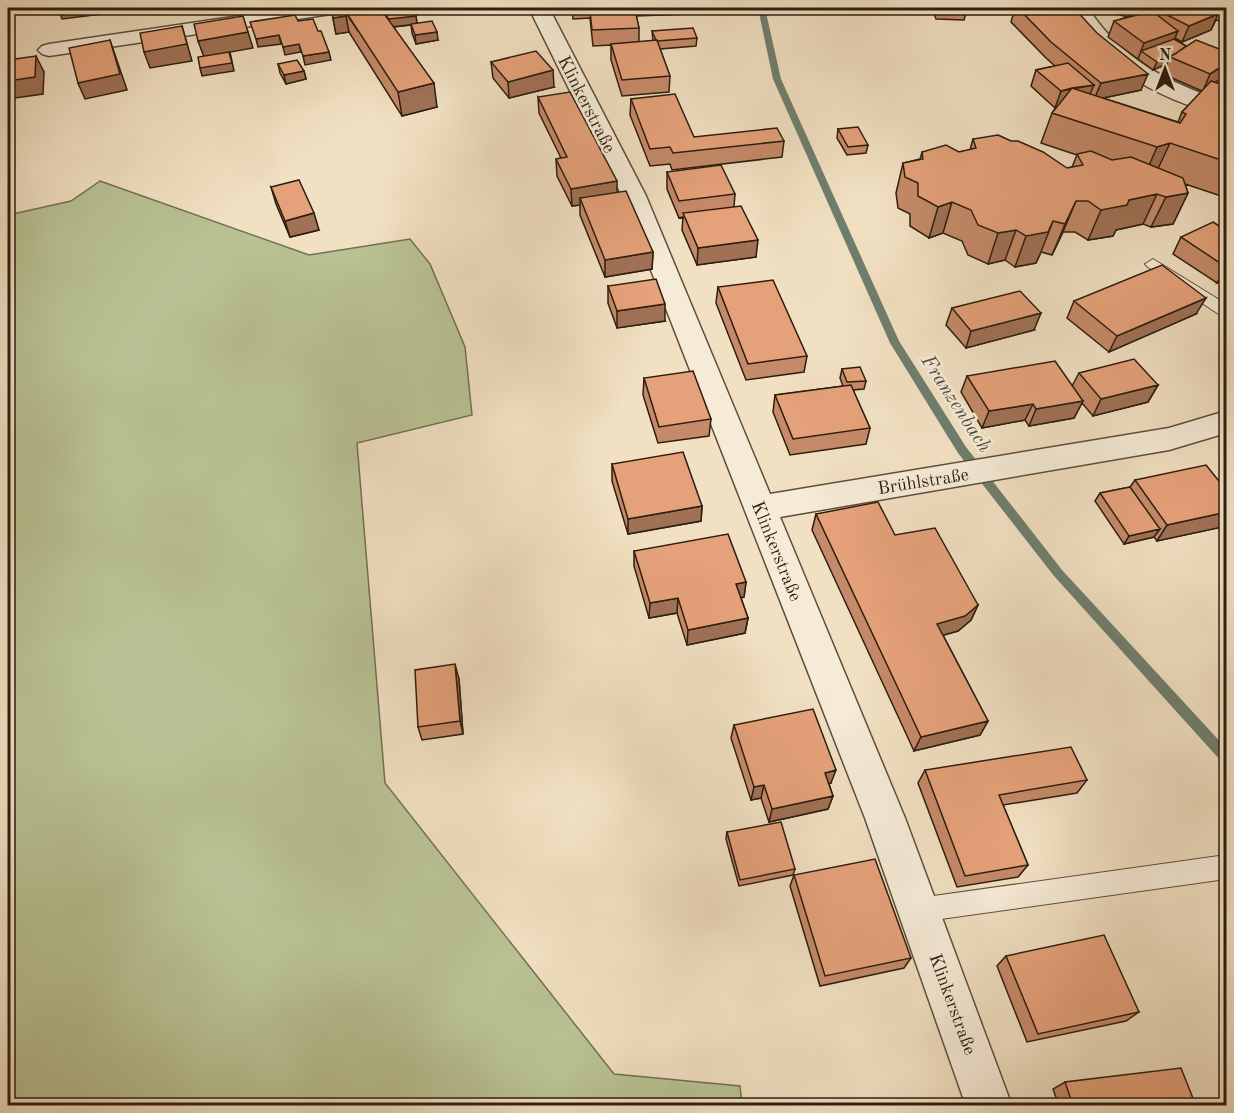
<svg xmlns="http://www.w3.org/2000/svg" width="1234" height="1113" font-family="'Old Standard TT',serif">
<style>
.green{fill:#b9c294;stroke:#727052;stroke-width:1.5}
.lines{fill:none;stroke-linecap:round;stroke-linejoin:round}
.stream{fill:#6f7e6e;fill-rule:evenodd}
.service-casing{stroke:#5d4e3c;stroke-width:2}
.minor-casing{stroke:#5d4e3c;stroke-width:3}
.service{fill:#f6ebd7;fill-rule:evenodd}
.minor{fill:#f6ebd7;fill-rule:evenodd}
.wall{fill:#c58a69;stroke:#2c1d0f;stroke-width:1.5}
.shaded-wall{fill:#a07155;stroke:#2c1d0f;stroke-width:1.5}
.building{fill:#e5a17a;stroke:#2c1d0f;stroke-width:1.5}
.labels{text-anchor:middle;stroke-width:5;stroke-linejoin:round;paint-order:stroke}
.street-label{font-size:18px;fill:#2c1d0f;stroke:#f6ebd7}
.water-label{font-size:20px;font-style:italic;fill:#4d4d3f;stroke:#f6ebd7}
</style>
<rect width="100%" height="100%" fill="#f1e0c2"/>
<filter id="stains"><feTurbulence type="fractalNoise" baseFrequency=".00333" numOctaves="4"/><feColorMatrix values="0 0 0 0 .2 0 0 0 0 .09 0 0 0 0 .02 0 0 0 .5 -.17"/></filter>
<radialGradient id="worn" r=".72"><stop offset=".6" stop-color="#630" stop-opacity="0"/><stop offset="1" stop-color="#630" stop-opacity=".3"/></radialGradient>
<path class="green" d="M100 181 309 255 410 239 430 264 465 347 472 415 357 443 385 783 614 1074 740 1086 742 1105H8V215L71 201Z"/>
<g class="lines">
<path class="stream" d="M758 8H765L781 79 899 341 966 447 1062 570 1226 748V763L1221 761 1054 576 958 453 890 343 773 79Z"/>
<defs>
<path id="service" d="M1153 259 1226 304V316L1220 315 1148 267 1145 264Z
M1226 855V879L919 922 910 919 907 910 910 901 919 898Z"/>
<path id="minor" d="M294 8H341L338 12 331 14 49 56 42 54 38 50 42 46 49 44Z
M529 8H549L646 196 770 494 1169 428 1226 411V433L1169 450 780 517 905 818 1012 1106H966L865 818 622 196Z
M1068 8H1088C1123 61 1167 82 1226 102V116C1182 107 1130 83 1098 50 1086 37 1077 23 1068 8Z"/>
</defs>
<use href="#service" class="service-casing"/>
<use href="#minor" class="minor-casing"/>
<use href="#service" class="service"/>
<use href="#minor" class="minor"/>
</g>
<path class="wall" d="M331 8 416 16 417 24 438 40 416 44 412 33 411 25 394 27 437 107 402 116 349 32 336 34Z
M572 8H687V14L636 16 639 28V42L653 41 652 31 697 38 696 46 660 49 670 76 669 92 622 96 611 60V45L593 46 590 18 573 19Z
M792 8H820V10L792 9Z
M925 8H976V9H967L964 20 936 19 932 8Z
M1015 8H1074L1141 90 1103 98 1178 122 1182 112 1202 91 1163 74 1167 64 1153 70 1108 37 1114 21 1128 17 1092 8H1137L1130 17 1150 12 1152 8H1227L1226 23 1216 20 1211 30 1182 42 1175 38 1174 39 1186 46 1227 52V74L1215 82 1227 86V198L1185 184 1188 193 1173 224 1151 227 1143 224 1116 230 1113 236 1088 240 1075 232H1063L1052 255 1041 252 1036 263 1015 267 1005 260 988 264 968 255 962 241 943 233 929 238 910 226V214L898 208 896 193 903 163 920 159 922 152H959L970 150 973 139 1067 168 1072 167 1077 155 1041 143 1052 113 1056 107 1055 108 1031 86 1036 70 1055 66 1046 58 1011 22Z
M491 62 554 87 509 98 493 78Z
M278 64 304 71 306 79 286 84 280 73Z
M1227 77V84H1223Z
M538 97 617 193 653 252 652 269 605 277 580 215V205L572 206 557 176 556 159 561 158 539 113Z
M631 99 694 137 784 141 782 157 672 170 670 164 650 166 630 115Z
M838 129 868 145 866 153 847 155 837 138Z
M667 172 735 194 734 207 756 257 697 265 682 230 683 217 679 218 667 189Z
M271 187 319 230 290 237 276 204Z
M1227 231V278L1217 283 1173 254 1181 237Z
M608 286 665 321 617 328 608 303Z
M718 287 807 356 804 372 746 380 716 303Z
M1074 301 1196 314 1109 352 1067 318Z
M952 308 1034 330 966 348 946 325Z
M842 369 866 381 864 389 853 390 870 428 866 444 790 455 773 412 775 395 843 386 840 378Z
M1079 373 1158 385 1148 402 1093 416 1082 403 1074 418 1029 426 1025 420 982 428 961 392 967 376 1072 386Z
M644 378 711 419 709 436 658 443 643 395Z
M612 464 702 506 701 521 628 534 612 481Z
M1135 480 1227 512V526L1157 541 1154 537 1124 544 1095 501 1100 493 1130 487Z
M816 514 895 535 978 605 971 620 958 631 943 635 988 721 980 735 914 751 812 530Z
M634 551 746 582 744 597 741 598 748 618 745 633 687 645 677 613 649 618 634 566Z
M459 679 463 734 422 740 418 727Z
M734 725 831 783 829 784 833 796 828 809 769 822 761 798 751 800 731 738Z
M925 770 1087 780 1077 793 1003 805 1028 865 1018 877 957 887 918 783Z
M727 832 795 869 793 875 739 886 726 839Z
M794 875 911 958 904 968 820 986 790 886Z
M1006 956 1139 1012 1126 1021 1027 1042 997 966Z
M1065 1082 1196 1106H1059L1053 1089Z"/>
<path class="shaded-wall" d="M58 8H110V13L62 19Z
M129 8H174L131 14Z
M200 8H243L201 13Z
M1133 8H1137L1129 18Z
M386 12 416 16 417 24 358 31 348 16Z
M1218 14 1211 30 1182 42 1189 26Z
M346 16 349 32 336 34 333 18Z
M182 26 192 61 150 68 144 52Z
M1178 31 1171 47 1141 51 1138 59 1144 43Z
M248 32 253 48 230 52 234 71 202 76 200 68 204 57 198 41Z
M437 32 438 40 416 44 415 35Z
M279 35 281 44 258 47 256 39Z
M110 40 127 90 85 99 78 83Z
M299 44 301 52 285 55 283 47Z
M1188 48 1170 57 1167 64 1153 70 1157 62Z
M329 52 331 60 305 65 303 56Z
M36 56 44 72 43 94 8 99V81Z
M1227 63V74L1203 91 1210 74Z
M553 70 554 87 509 98 508 82Z
M304 71 306 79 286 84 284 75Z
M1148 74 1141 90 1094 100 1101 83Z
M434 83 437 107 402 116 398 92Z
M1094 85 1087 101 1055 108 1061 91Z
M1170 143 1156 173 1144 177 1157 147Z
M617 181V198H580V205L572 206 571 189Z
M1188 193 1173 224 1151 227 1166 197Z
M1157 194 1143 224 1116 230 1113 236 1088 240 1101 210 1129 200Z
M1076 201 1063 232 1052 255 1065 224Z
M952 202 943 233 929 238 938 207Z
M314 213 319 230 290 237 285 221Z
M1053 221 1041 252 1036 263 1015 267 1026 236Z
M1016 230 1005 260 988 264 998 233Z
M758 240 756 257 697 265 698 248Z
M653 252 652 269 605 277V260Z
M1227 266V278L1217 283Z
M1206 298 1196 314 1109 352 1117 336Z
M665 304V321L617 328V311Z
M1041 313 1034 330 966 348 971 331Z
M1158 385 1148 402 1093 416 1101 399Z
M1083 401 1074 418 1029 426 1036 409Z
M1033 404 1025 420 982 428 989 411Z
M702 506 701 521 628 534V519Z
M1227 512V526L1157 541 1167 525Z
M1160 529 1154 537 1124 544 1129 536Z
M746 582 744 597 733 599 736 584Z
M678 598 677 613 649 618 650 603Z
M978 605 971 620 958 631 930 639 937 624Z
M748 618 745 633 687 645 688 630Z
M455 664 459 679 463 734 460 721Z
M988 721 980 735 914 751 921 737Z
M836 770 831 783 820 786 825 773Z
M764 785 761 798 751 800 754 787Z
M833 796 828 809 769 822 772 809Z"/>
<path class="building" d="M331 8H358L344 9 346 16 333 18Z
M358 8H380L434 83 398 92 344 9Z
M380 8H385L386 12H383Z
M385 8H414L416 16 389 19 387 17Z
M1018 8H1074L1097 33 1148 74 1101 83 1051 42Z
M1153 8H1204L1218 14 1189 26Z
M635 9 639 28 592 30 590 11Z
M1152 11 1178 31 1144 43 1114 21Z
M295 15 298 21 313 19 318 31H321L329 52 303 56 299 44 283 47 279 35 256 39 250 22Z
M243 16 248 32 198 41 194 24Z
M432 21 437 32 415 35 411 24Z
M182 26 187 44 144 52 140 33Z
M693 28 697 38 657 41 656 40 652 31Z
M1174 39 1186 46 1175 54 1157 62 1141 51Z
M110 40 120 74 78 83 69 48Z
M657 40 670 76 622 80 611 44Z
M1196 40 1227 52V63L1210 74 1170 57Z
M536 51 553 70 508 82 491 62Z
M229 52 232 63 200 68 198 57Z
M36 56 35 77 8 81V60Z
M297 60 304 71 284 75 278 64Z
M1068 63 1094 85 1072 88 1061 91 1036 70Z
M1211 81 1227 86V162L1170 143 1157 147 1052 113 1072 88 1180 123 1186 114 1182 112Z
M570 92 617 181 571 189 556 159 567 157 538 97Z
M675 94 694 137 777 128 784 141 673 153 670 147 650 149 631 99Z
M858 127 868 145 848 147 838 129Z
M998 135 1011 141H1018L1043 152 1067 168 1083 165 1077 154 1091 151 1112 160 1131 157 1183 178 1188 193 1166 197 1157 194 1129 200 1127 205 1101 210 1088 201H1076L1065 224 1053 221 1048 232 1026 236 1016 230 998 233 978 225 971 210 952 202 938 207 918 196V183L905 177 903 163 923 159 922 152 946 145 959 152 976 148 973 139Z
M721 165 735 194 679 201 667 172Z
M299 180 314 213 285 221 271 187Z
M626 191 653 252 605 260 580 198Z
M741 206 758 240 698 248 683 213Z
M1213 222 1227 231 1226 267 1181 237Z
M1162 265 1206 298 1117 336 1074 301Z
M656 279 665 304 617 311 608 286Z
M773 280 807 356 748 364 718 287Z
M1020 291 1041 313 971 331 952 308Z
M1134 359 1158 385 1101 399 1079 373Z
M1055 361 1083 401 1036 409 1033 404 989 411 967 376Z
M860 367 866 381 847 382 842 369Z
M693 371 711 419 659 427 644 378Z
M851 385 870 428 793 439 775 395Z
M683 452 702 506 628 519 612 464Z
M1206 465 1227 491V512L1167 525 1135 480Z
M1130 487 1160 529 1129 536 1100 493Z
M878 502 895 535 935 528 978 605 965 616 937 624 988 721 921 737 816 514Z
M728 534 746 582 736 584 748 618 688 630 678 598 650 603 634 551Z
M455 664 460 721 418 727 415 670Z
M813 709 836 770 825 773 833 796 772 809 764 785 754 787 734 725Z
M1071 747 1087 780 999 795 1028 865 965 876 925 770Z
M781 822 795 869 740 880 727 832Z
M875 859 911 958 825 976 794 875Z
M1104 935 1139 1012 1038 1034 1006 956Z
M1181 1068 1196 1106H1073L1065 1082Z"/>
<g class="labels">
<g class="street-label">
<text transform="translate(587 104) rotate(63)" y="6">Klinkerstraße</text>
<text transform="translate(923 481) rotate(-9)" y="6">Brühlstraße</text>
<text transform="translate(777 551) rotate(68)" y="6">Klinkerstraße</text>
<text transform="translate(953 1004) rotate(70)" y="6">Klinkerstraße</text>
</g>
<g class="water-label">
<text transform="translate(957 403) rotate(57)" y="7">Franzenbach</text>
</g>
</g>
<rect width="1234" height="1113" fill="none" stroke="#f1e0c2" stroke-width="30"/>
<rect x="9" y="9" width="1216" height="1095" fill="none" stroke="#2c1d0f" stroke-width="3"/>
<rect x="15" y="15" width="1204" height="1083" fill="none" stroke="#2c1d0f" stroke-width="1.5"/>
<g transform="translate(1165 69)" stroke="#f6ebd7" stroke-width="4.5" paint-order="stroke">
<path d="M0-4.5L10 22L0 15L-10 22Z" fill="#2c1d0f"/>
<text y="-9" font-size="16" font-weight="bold" text-anchor="middle" fill="#2c1d0f">N</text>
</g>
<rect width="100%" height="100%" filter="url(#stains)"/>
<rect width="100%" height="100%" fill="url(#worn)"/>
</svg>
